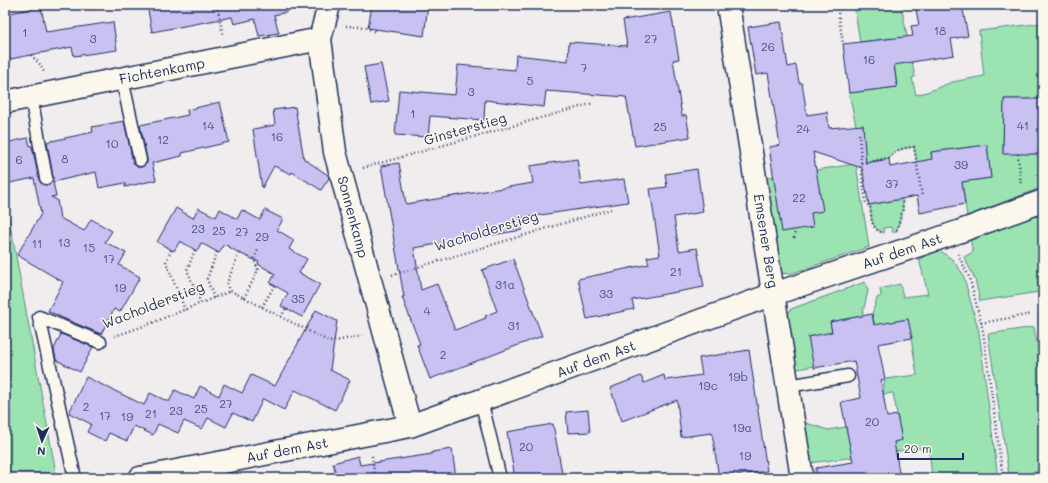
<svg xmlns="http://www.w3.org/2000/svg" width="1048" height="483" font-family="Mali,sans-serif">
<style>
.green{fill:#9be3b1;stroke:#5b8988}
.building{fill:#cac1f3;stroke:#1b2f5e}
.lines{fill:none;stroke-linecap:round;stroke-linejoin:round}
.service-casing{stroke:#1b2f5e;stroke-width:15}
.minor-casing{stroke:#1b2f5e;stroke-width:25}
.path{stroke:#1b2f5e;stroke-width:2.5;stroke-dasharray:1 3;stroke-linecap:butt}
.service{stroke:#fbf7ec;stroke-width:12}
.minor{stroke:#fbf7ec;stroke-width:22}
.labels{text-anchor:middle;stroke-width:3;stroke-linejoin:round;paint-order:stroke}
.number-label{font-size:12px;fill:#475483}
.street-label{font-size:14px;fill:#1b2f5e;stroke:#fbf7ec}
</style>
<rect width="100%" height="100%" fill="#f1eced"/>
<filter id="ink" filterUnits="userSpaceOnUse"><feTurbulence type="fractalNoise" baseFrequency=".025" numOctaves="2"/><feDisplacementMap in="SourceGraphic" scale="8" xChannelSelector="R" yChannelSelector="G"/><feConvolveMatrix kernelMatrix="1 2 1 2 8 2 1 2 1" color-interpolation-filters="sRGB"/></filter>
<g filter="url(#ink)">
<path class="green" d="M854 5H901L915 77 912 78 916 95 930 91 952 82 984 76 979 31 1043 23V99H1004L1003 153 1043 154V187L967 216 962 182 991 178 987 145 931 152 935 178 921 180 914 147C903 148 897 149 889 158L861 163 863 125 856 126 849 93 897 87 891 38 860 42Z
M856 164 869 247 790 274 780 273 762 178Z
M902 199 903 209 896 232H892L891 227 883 228 884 233C870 228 872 219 870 206L869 205Z
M1043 210V278L1037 279 1039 292 980 301 975 279 964 257 973 252 970 240Z
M5 213H8L56 473 5 472Z
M939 250 953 260 963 274 979 332 998 478H932L929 447 810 463 803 422 828 430 846 427 851 450 902 440 893 393 883 394 885 379 917 375 908 319 875 326 872 314 877 298 881 296 880 289 900 284 903 297 928 294 919 259Z
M865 282 868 291 862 316 830 322 832 332 814 366 793 370 787 316 791 309Z
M1034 327 1043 379V471L1009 476 988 334Z"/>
<path class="building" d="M147 5H286L287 12 274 15 279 33 259 36 255 19 234 24 232 17 152 32Z
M372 5H428L424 36 368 28Z
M915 5H962L968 36 951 39 954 55 894 65 897 87 849 93 843 44 913 36 911 26 919 25Z
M41 7 46 32 113 22 117 50 74 56 72 47 5 60V14Z
M671 12 679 59 673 60 682 116 686 115 690 137 635 146 626 97 546 91 544 107 485 100 484 120 430 116 428 137 395 135 399 90 455 95 458 65 515 70 516 55 568 61 569 42 627 46 623 20Z
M781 22 788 67 796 65 799 83H802L807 115 827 112 829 128 863 125 866 163 889 159 890 167 932 159 931 152 987 145 991 178 962 182 965 204 920 213 917 196 869 205 862 168 813 152 823 211 811 213 813 227 782 232 769 147 780 145 768 73 756 75 748 27Z
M381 64 389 101 371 104 364 67Z
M1004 99H1043V154H1003Z
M220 102 229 142 182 153V156L152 163 156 180 125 187V183L99 188 96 172 53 182 56 196 51 197 57 200 60 218 84 231 91 219 112 231 105 242 126 253 119 265 140 277 120 312 114 309 101 334 65 319 48 311 63 282 17 255 41 214 34 178 5 184V143L28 138 30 146H32L39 180 41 183 47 185 51 183 53 177 47 142 93 132 92 127 124 121 133 162 137 167H142L147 163V159L140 125 188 115 187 110Z
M295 107 304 159 328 175 329 178 321 190 292 172 291 174 274 166 262 188 253 129 275 125 273 110Z
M577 159 581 185 624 179 628 202 520 218 522 230 414 248 421 290 437 284 455 330 486 318 485 316 497 311 482 270 513 259 542 336 430 379 417 345 420 344 402 297H404L381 166 399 163 406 204 533 183 530 166Z
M697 169 703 212 674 217 679 251 697 248 704 287 632 300 634 309 587 319 578 279 649 264 647 257 660 255 650 189 667 187 665 174Z
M176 208 193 218 198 208 216 217 220 209 237 219 242 210 260 220 265 210 283 219 277 230 294 240 289 249 307 259 299 273 320 284 302 317 281 306 288 293 270 283 275 274 258 264 259 262 239 253 224 244 219 253 201 243 197 251 180 241 174 251 157 242Z
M316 310 337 321 330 370 350 380 335 410 295 390 284 410 263 399 252 422 233 413 226 427 208 418 202 429 184 421 178 433 158 424 153 435 134 426 127 441 109 433 105 441 87 432 91 424 69 413 86 377 144 405 150 393 169 402 175 390 194 399 200 386 219 396 224 384 242 393 251 375 275 386Z
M872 314 874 325 908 319 912 338 878 344 885 379 881 380 887 417 897 415 902 440 894 442 900 478H816V468L853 462 841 402 861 398 854 361 814 368 808 337 832 332 830 322Z
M61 334 93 347 80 372 56 360 54 349Z
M749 350 767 471 719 478 712 433 681 437 677 400 622 421 610 388 641 376 644 383 664 375 665 380 702 375 699 358Z
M588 410 590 432 568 433 566 412Z
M553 424 563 478H515L507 432Z
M452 449 456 478H337L333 463 358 456 360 465 432 454V452Z"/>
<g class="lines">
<defs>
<path id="service" d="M122 79 140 160
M31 97 46 178
M788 386 848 376
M481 400 500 478
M75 478 39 317 100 342"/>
<path id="minor" d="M329 5 320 39 335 152 410 426
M728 5 802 478
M5 102 320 39
M140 478 410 426 774 294 958 232 1043 201"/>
</defs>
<use href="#service" class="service-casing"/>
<use href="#minor" class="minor-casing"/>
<path class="path" d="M217 5 223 36
M837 5 843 44
M346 26 365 27 375 32V29
M31 55 39 63 44 72
M859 134 862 173 866 204 870 206C872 219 870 228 883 233
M1018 154 1021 186
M861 163 889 158C897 149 903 148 914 147L922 196
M363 168 594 103
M897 230 903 209 902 199
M794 238 795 230
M171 250 166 262 185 310
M195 250 187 270 201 303
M958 254 970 279 983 331 1003 478
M258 270 254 259 258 250
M392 275 611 209
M229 292 227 283 239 253
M214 298 207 279 217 252
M244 298 260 266
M262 307 274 286
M281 317 286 308
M981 323 1032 314
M115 336 144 326 231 291 330 342 362 336
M372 456 375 478"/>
<use href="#service" class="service"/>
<use href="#minor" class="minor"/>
</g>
</g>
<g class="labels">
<g class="number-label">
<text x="940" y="35">18</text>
<text x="25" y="37">1</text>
<text x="93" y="43">3</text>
<text x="651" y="43">27</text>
<text x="768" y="51">26</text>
<text x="869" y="64">16</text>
<text x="584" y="72">7</text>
<text x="530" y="85">5</text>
<text x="471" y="96">3</text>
<text x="413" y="118">1</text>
<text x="208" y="130">14</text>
<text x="1023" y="130">41</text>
<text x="660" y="131">25</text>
<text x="803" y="133">24</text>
<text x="277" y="141">16</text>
<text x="163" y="144">12</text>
<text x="112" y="148">10</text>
<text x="65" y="163">8</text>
<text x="19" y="164">6</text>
<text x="961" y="169">39</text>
<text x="892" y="188">37</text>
<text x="799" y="202">22</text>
<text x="198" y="233">23</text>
<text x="219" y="235">25</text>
<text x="242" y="236">27</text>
<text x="262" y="241">29</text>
<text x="64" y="247">13</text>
<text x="37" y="248">11</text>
<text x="89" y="252">15</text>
<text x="109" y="263">17</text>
<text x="676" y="276">21</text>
<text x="505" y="289">31a</text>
<text x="120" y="292">19</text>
<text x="606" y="298">33</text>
<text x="298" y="303">35</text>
<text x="427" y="315">4</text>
<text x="514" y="330">31</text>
<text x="443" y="359">2</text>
<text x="738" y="381">19b</text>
<text x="708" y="390">19c</text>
<text x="226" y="408">27</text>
<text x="86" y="411">2</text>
<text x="201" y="413">25</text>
<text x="176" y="415">23</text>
<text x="151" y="418">21</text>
<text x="105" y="420">17</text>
<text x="127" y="421">19</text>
<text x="872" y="426">20</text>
<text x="742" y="432">19a</text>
<text x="526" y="451">20</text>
<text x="745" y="460">19</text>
</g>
<g class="street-label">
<text transform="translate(162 71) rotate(-11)" y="5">Fichtenkamp</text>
<text transform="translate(465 129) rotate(-16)" y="5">Ginsterstieg</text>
<text transform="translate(353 217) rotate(75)" y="5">Sonnenkamp</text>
<text transform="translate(486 231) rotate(-17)" y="5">Wacholderstieg</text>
<text transform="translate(766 241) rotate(81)" y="5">Emsener Berg</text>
<text transform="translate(902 251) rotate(-19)" y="5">Auf dem Ast</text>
<text transform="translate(153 305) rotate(-21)" y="5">Wacholderstieg</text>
<text transform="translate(596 359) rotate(-20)" y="5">Auf dem Ast</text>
<text transform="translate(287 450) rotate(-11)" y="5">Auf dem Ast</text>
</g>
</g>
<rect width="1048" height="483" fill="none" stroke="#fbf7ec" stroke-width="20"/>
<rect x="10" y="10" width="1028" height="463" fill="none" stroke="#1b2f5e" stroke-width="1.5" filter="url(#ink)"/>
<g transform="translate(42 441) rotate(183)" stroke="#fbf7ec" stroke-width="3" paint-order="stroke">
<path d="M0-3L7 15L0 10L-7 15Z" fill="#1b2f5e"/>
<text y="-6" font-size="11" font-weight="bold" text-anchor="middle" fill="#1b2f5e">N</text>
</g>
<path d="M898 453v6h65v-6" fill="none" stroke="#1b2f5e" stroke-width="2"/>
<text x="904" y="453" font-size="12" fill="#1b2f5e" stroke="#fbf7ec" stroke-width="3" paint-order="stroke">20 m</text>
</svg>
